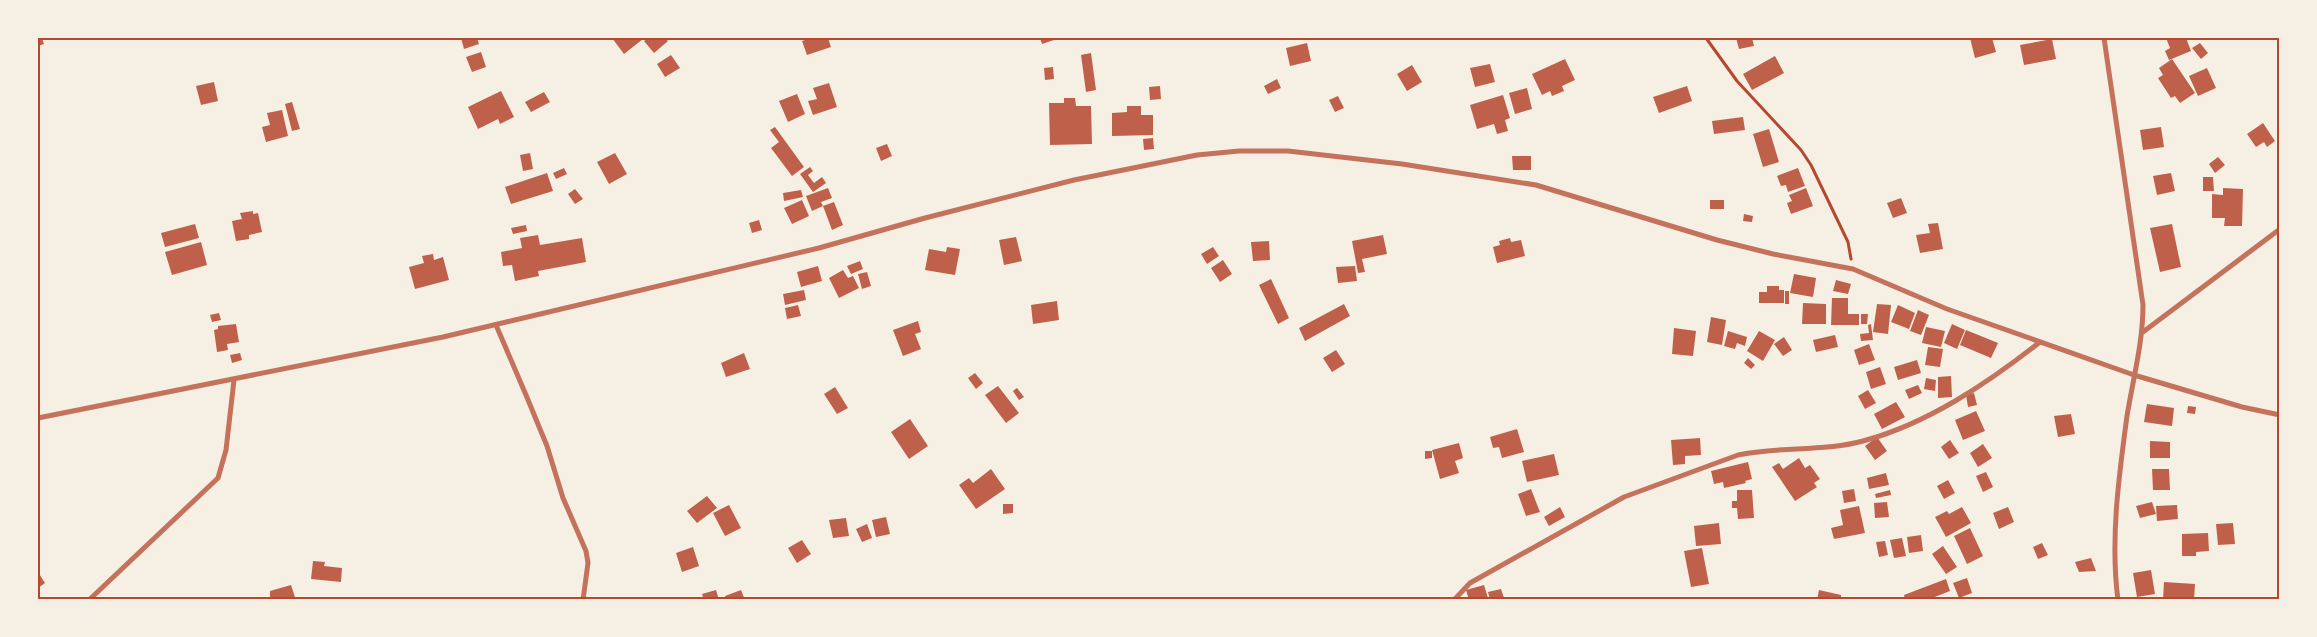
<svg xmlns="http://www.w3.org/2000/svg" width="2317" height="637" font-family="Figtree,sans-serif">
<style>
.building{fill:#bf614a}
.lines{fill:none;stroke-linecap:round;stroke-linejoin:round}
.path{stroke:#b5482f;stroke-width:3}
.minor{stroke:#c5725c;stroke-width:5}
.neatline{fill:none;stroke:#b5482f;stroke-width:2}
</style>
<rect width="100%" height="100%" fill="#f6efe4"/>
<path class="building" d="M38 38H42L44 44 38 46Z
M461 38H477L479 44 464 49Z
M612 38H642L643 39 624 54Z
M648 38H665L668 41 654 53 644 41Z
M807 38H828L831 47 807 55 802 41 808 39Z
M1040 38H1060L1042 44Z
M1736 38H1752L1754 46 1739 49Z
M1970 38H1992L1996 52 1975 58Z
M2166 38H2186L2191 51 2169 60 2165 51 2170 48Z
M2052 39 2056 59 2024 65 2020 45Z
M1307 43 1311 61 1290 66 1286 48Z
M2200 43 2208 53 2201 59 2192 48Z
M481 52 486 67 472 72 466 57Z
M1091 53 1096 90 1086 92 1081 55Z
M671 55 680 68 665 77 657 64Z
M1775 56 1784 73 1752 90 1743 74Z
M1565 59 1575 80 1562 86 1564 91 1552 96 1550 91 1542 95 1532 74Z
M2172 59 2195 93 2180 103 2175 96 2171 98 2158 78 2163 75 2159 68Z
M1490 64 1495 82 1475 87 1470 68Z
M1412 65 1422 82 1407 91 1397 74Z
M1053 67 1054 79 1045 80 1044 68Z
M2207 68 2216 88 2198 96 2189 76Z
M1277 79 1281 88 1268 94 1264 86Z
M214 82 218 101 201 105 196 86Z
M829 83 837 107 813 115 808 101 817 99 813 88Z
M1160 86 1161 99 1150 100 1149 87Z
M1687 86 1692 101 1659 113 1653 97Z
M1527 88 1532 109 1515 114 1509 93Z
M501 91 514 117 500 124 498 119 478 129 468 107Z
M544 92 550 102 531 112 525 102Z
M797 94 805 114 788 122 779 101Z
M1503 95 1510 118 1505 120 1508 131 1497 134 1494 124 1477 129 1470 105Z
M1338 96 1344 108 1335 112 1329 100Z
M1064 98H1075L1076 106H1091L1092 144 1050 145 1049 103H1064Z
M292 102 300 129 292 131 285 104Z
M1127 106H1141V115H1153V135L1112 136V113L1127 112Z
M282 110 288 136 266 142 262 127 270 125 267 113Z
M1743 117 1745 130 1714 134 1712 121Z
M2263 123 2275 141 2267 147 2264 142 2256 147 2247 134Z
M775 127 804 167 792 176 771 148 779 142 770 130Z
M2161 127 2164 147 2143 150 2140 130Z
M1769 129 1779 162 1763 167 1753 134Z
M1153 138 1154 149 1144 150 1143 139Z
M887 144 892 156 881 161 876 148Z
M530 153 533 169 523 171 520 155Z
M615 153 627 174 609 184 597 162Z
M1512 156H1531V170H1513Z
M2218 157 2225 165 2215 173 2209 164Z
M810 167 813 171 808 175 814 183 822 177 826 183 813 192 800 174Z
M564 168 567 174 556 179 553 173Z
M1798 168 1805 186 1788 192 1786 185 1781 186 1777 176Z
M547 173 553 191 511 204 505 187Z
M2171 173 2175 191 2157 195 2153 176Z
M2203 177H2213L2214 191H2203Z
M828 188 832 198 821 202 823 206 812 211 806 196Z
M1806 188 1813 206 1791 214 1787 203 1792 201 1789 195Z
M2223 188 2243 189 2242 226H2224L2225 218H2212V194L2223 195Z
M575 189 583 199 575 204 568 194Z
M801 190 803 197 784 201 783 193Z
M1901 198 1907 213 1893 218 1887 203Z
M802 200 809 216 792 224 784 208Z
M1710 200H1724V209H1710Z
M834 202 843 225 832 230 823 206Z
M253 211V214L258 213 262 232 249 235V239L236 241 232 221 242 219 240 213Z
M1744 214 1753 216 1752 222 1743 221Z
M759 220 762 230 752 233 749 223Z
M1938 223 1943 249 1920 253 1916 235 1930 233 1928 224Z
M195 224 199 238 165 247 161 233Z
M2172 224 2181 267 2160 272 2150 228Z
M526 225 527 231 513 234 511 228Z
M538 235 540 245 582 238 586 262 538 271 539 276 515 281 512 265 503 266 501 252 522 248 520 238Z
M1383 235 1387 254 1362 259 1365 272 1358 273 1352 241Z
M1016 237 1022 261 1004 265 999 240Z
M1510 238 1511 242 1521 240 1525 256 1497 263 1493 247 1500 245 1499 241Z
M1269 241 1270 260 1253 261 1251 242Z
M201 242 207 265 172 275 165 252Z
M947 247 960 249 955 275 925 270 929 249 946 252Z
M1213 247 1219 256 1207 264 1201 254Z
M433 254 434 260 443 257 449 280 415 289 409 267 424 263 422 256Z
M1223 260 1232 274 1220 282 1211 268Z
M860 261 863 269 851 274 847 266Z
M818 266 822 281 801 287 797 272Z
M1355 266 1357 281 1338 283 1336 267Z
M843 270 848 278 853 276 859 288 839 298 829 278Z
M867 272 871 286 862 289 858 274Z
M1794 274 1816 278 1813 297 1790 293Z
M1271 279 1289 318 1278 324 1259 285Z
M1836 280 1851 284 1848 294 1833 291Z
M1767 286H1779V290H1784V303H1759V292H1767Z
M804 290 806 300 785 305 783 294Z
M1785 291H1789V304H1785Z
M1832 298H1848V314H1859V325H1831Z
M1057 301 1059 320 1033 324 1031 305Z
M1803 303 1826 304V324H1802Z
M1344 304 1350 316 1305 341 1299 328Z
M1877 304 1891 305 1888 334 1873 332Z
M798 305 801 316 787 319 785 308Z
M1898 305 1915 313 1909 329 1891 322Z
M1918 310 1929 315 1921 335 1910 331Z
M219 313 221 320 212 322 210 315Z
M1861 314H1868L1867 324H1861Z
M1711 317 1726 320 1722 345 1707 342Z
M918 321 921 332 915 334 921 349 903 356 893 330Z
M236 324 239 342 227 344 228 350 217 352 214 330 218 329V326Z
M1871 324 1873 340 1861 341 1860 334 1869 333 1868 325Z
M1952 324 1965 330 1957 349 1944 343Z
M1926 327 1945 331 1941 347 1922 343Z
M1674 328 1696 331 1693 356 1672 354Z
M1966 330 1998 343 1991 358 1960 345Z
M1728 331 1747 337 1745 346 1737 343 1735 349 1724 346Z
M1759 331 1775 340 1763 361 1747 351Z
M1835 335 1838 347 1816 352 1813 340Z
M1784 337 1792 350 1783 356 1774 344Z
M1869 344 1875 360 1859 365 1854 350Z
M1928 347 1943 349 1940 367 1925 365Z
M1336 350 1345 364 1332 372 1323 358Z
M240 353 242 360 232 363 230 355Z
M744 353 750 369 726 377 721 363Z
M1748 358 1755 365 1751 369 1744 363Z
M1917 360 1921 373 1898 380 1894 367Z
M1880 367 1886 384 1871 389 1866 372Z
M975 373 983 383 976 389 968 378Z
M1951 376 1952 397 1938 398V377Z
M1926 378 1936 380 1935 391 1924 389Z
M1918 385 1922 393 1909 399 1905 390Z
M998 386 1019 413 1006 423 985 395Z
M835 387 848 408 837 414 824 394Z
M1017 388 1024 397 1019 400 1013 391Z
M1868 390 1876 403 1865 409 1858 396Z
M1974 393 1977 405 1968 407 1966 395Z
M1896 402 1905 417 1882 429 1874 414Z
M2147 404 2174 408 2172 426 2144 422Z
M2188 406 2196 407 2195 414 2187 413Z
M1976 411 1985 431 1963 440 1955 420Z
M2071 414 2075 434 2058 437 2054 416Z
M910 419 928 446 909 459 891 432Z
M1517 429 1524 452 1502 458 1499 447 1493 448 1490 437Z
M1877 437 1887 451 1875 460 1865 446Z
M1700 438 1701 455 1685 456V464L1673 465 1671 440Z
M1950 440 1959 453 1949 459 1941 447Z
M2150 441 2170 442V458H2150Z
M1459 443 1463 458 1455 461 1459 473 1440 479 1432 450Z
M1983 444 1992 458 1978 467 1970 453Z
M1425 451H1432V458L1425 459Z
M1554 454 1559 475 1527 482 1522 461Z
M1799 458 1805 468 1810 465 1820 479 1814 483 1817 487 1795 501 1772 467 1779 463 1783 469Z
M1748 462 1752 479 1745 481 1746 483 1724 488 1723 482 1714 484 1711 471Z
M991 469 1005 489 976 509 959 485 969 478 973 483Z
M2152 469H2169L2170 490H2153Z
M1986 472 1993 487 1983 492 1976 476Z
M1886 473 1889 485 1869 489 1867 478Z
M1948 480 1955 493 1944 499 1937 486Z
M1531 489 1540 512 1526 516 1518 494Z
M1854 489 1856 501 1844 503 1842 491Z
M1737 490H1752L1754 518 1738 519 1737 508H1732V501H1737Z
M1890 490 1891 495 1876 498 1875 494Z
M707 496 717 508 697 523 687 511Z
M1887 502 1889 517 1875 518 1874 503Z
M2152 502 2156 514 2140 518 2136 506Z
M1003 504H1013V513L1003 514Z
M729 505 741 528 725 536 713 513Z
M2177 505 2178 519 2157 521 2156 506Z
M1859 506 1865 533 1834 539 1831 528 1843 525 1840 510Z
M1560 507 1565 517 1549 526 1544 517Z
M1962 507 1971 523 1946 537 1935 517 1947 511 1949 514Z
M2008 507 2014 522 1999 529 1993 513Z
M886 517 890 534 876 537 872 520Z
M846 518 849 536 833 538 829 520Z
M1719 523 1721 544 1696 546 1694 526Z
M2233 523 2235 544 2218 545 2216 524Z
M867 524 872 538 862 542 856 529Z
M1970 528 1983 556 1967 564 1954 536Z
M2208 533 2209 551 2196 552V556H2182V534Z
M1921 535 1923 551 1909 553 1907 537Z
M1902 538 1906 556 1894 558 1890 540Z
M802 540 811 554 797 563 788 548Z
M1885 541 1888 555 1879 557 1876 542Z
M2042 543 2048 555 2038 559 2033 547Z
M1943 546 1957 567 1946 574 1932 554Z
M693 547 699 566 682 572 676 553Z
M1702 548 1709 584 1691 587 1684 551Z
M2091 558 2096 571 2079 572 2075 562Z
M313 561 325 562 324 566 342 568 341 582 311 579Z
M2151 570 2155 594 2137 597 2133 573Z
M38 572 45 583 38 588Z
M1967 578 1972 593 1959 598 1953 583Z
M1946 579 1950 591 1927 600H1905L1904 595Z
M2164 582 2195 584 2194 600H2163Z
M291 585 296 600H265L270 597V591Z
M1484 585 1488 598 1469 600 1466 590Z
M1501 589 1504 598 1490 600 1488 592Z
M716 590 719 600H704L702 594Z
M741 590 745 600H726L725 596Z
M1819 590 1841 595V600H1817Z"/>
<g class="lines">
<path class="path" d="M1706 38 1737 81 1801 150 1811 165 1848 242 1851 259"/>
<path class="minor" d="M2104 38 2143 305C2143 343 2133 379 2127 416 2119 475 2110 540 2118 600
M496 325 526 395 547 446 563 498 586 551 588 563 583 600
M2143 332 2280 229
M38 418 443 337 819 248 925 218 1074 180 1197 155 1239 151H1288L1402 164 1536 185 1717 240 1773 254 1853 269 1947 309 2134 375 2242 407 2280 415
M89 600 218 478 226 450 234 380
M1454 600 1470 583 1624 497 1738 455C1779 446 1823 452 1863 441 1927 424 1988 383 2040 342"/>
</g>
<rect width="2317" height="637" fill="none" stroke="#f6efe4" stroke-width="78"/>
<rect x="39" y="39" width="2239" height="559" class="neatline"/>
</svg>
